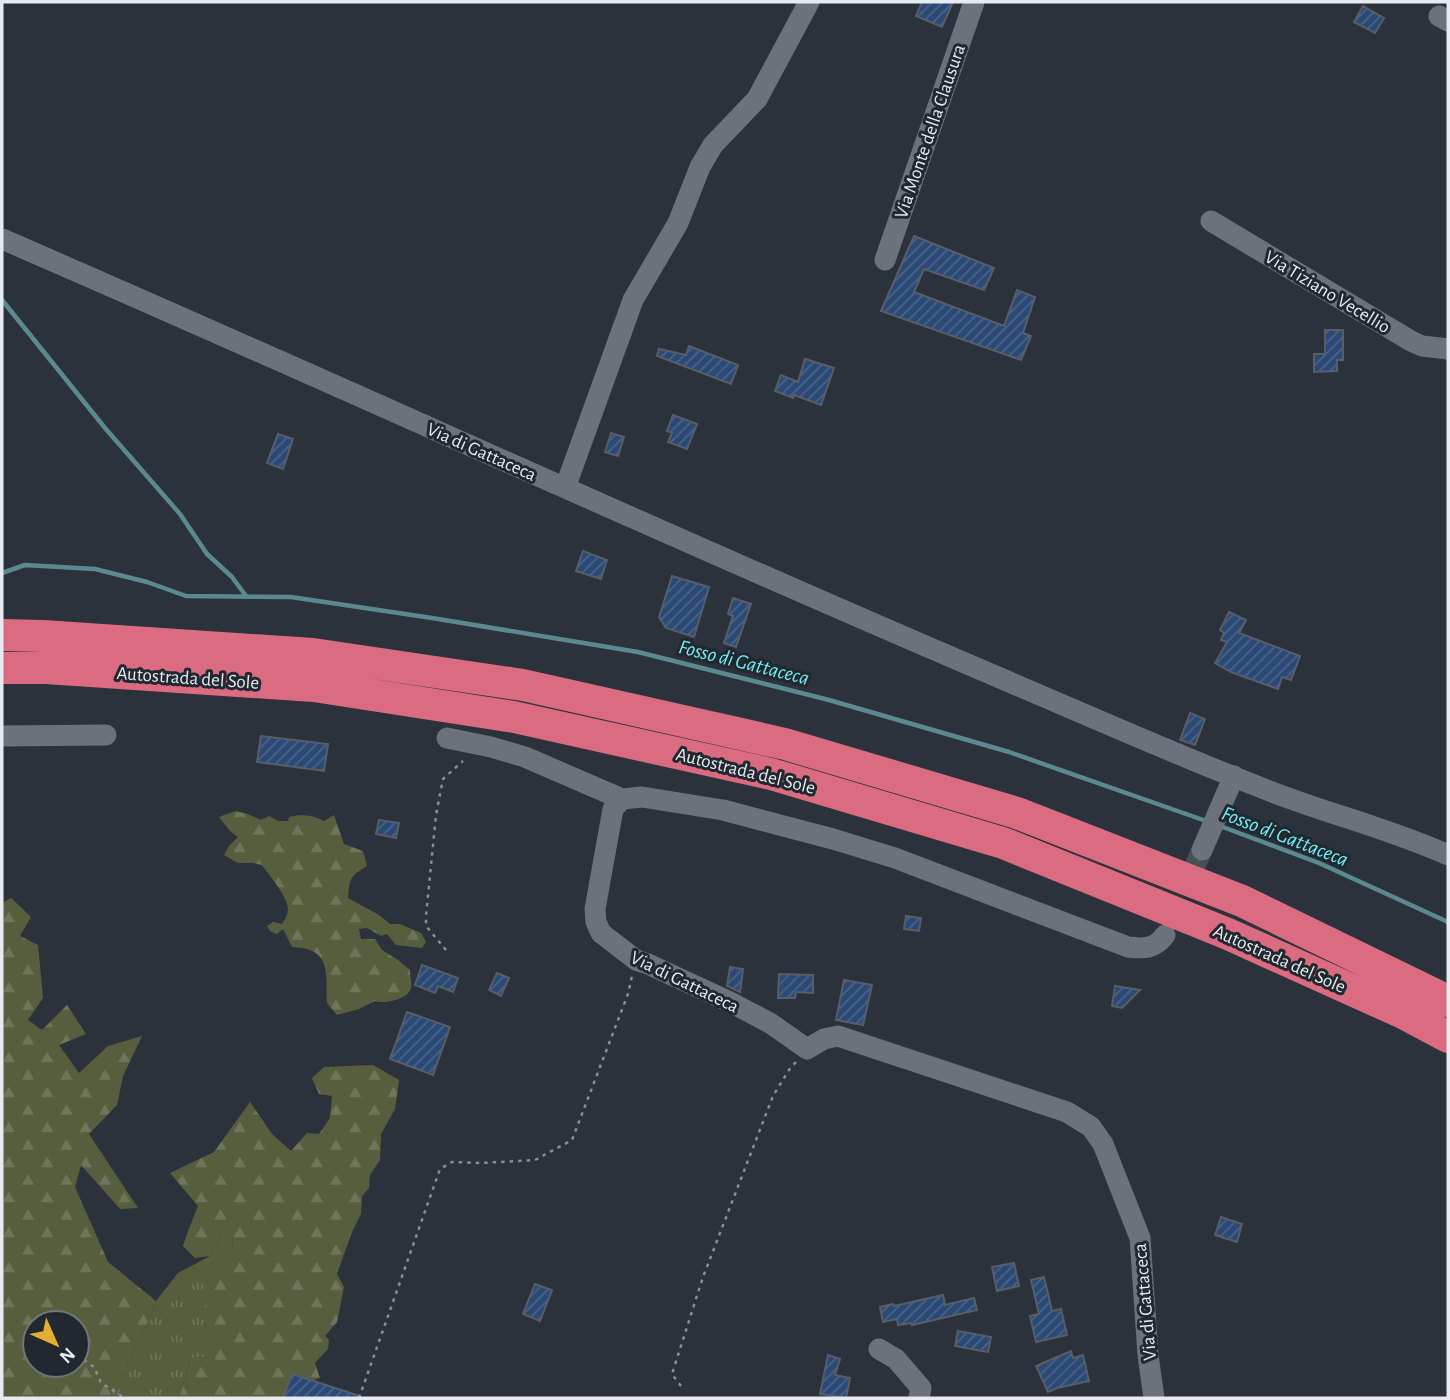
<svg xmlns="http://www.w3.org/2000/svg" width="1450" height="1400" font-family="'Alegreya Sans',sans-serif">
<style>
.grass{fill:url(#grass-tufts)}
.forest{fill:url(#forest-firs);fill-rule:evenodd}
.lines{fill:none;stroke-linecap:round;stroke-linejoin:round}
.stream{stroke:#5a8a8f;stroke-width:4.5}
.building{fill:url(#building-hatch);stroke:#585e68;stroke-width:2}
.minor-tunnel{stroke:#484e56;stroke-width:21;stroke-dasharray:21 10;stroke-linecap:butt}
.path{stroke:#898e96;stroke-width:2.5;stroke-dasharray:3.5 5;stroke-linecap:butt}
.minor{stroke:#6b727c;stroke-width:21}
.highway{stroke:#db6b80;stroke-width:32}
.labels{text-anchor:middle;stroke-width:6;stroke-linejoin:round;paint-order:stroke}
.street-label{font-size:19px;fill:#e7ebf1;stroke:#222830}
.water-label{font-size:21px;font-style:italic;fill:#71eef8;stroke:#222830}
</style>
<defs>
<pattern id="grass-tufts" width="24" height="20" patternUnits="userSpaceOnUse" patternTransform="scale(1.75)"><rect width="24" height="20" fill="#575e3d"/><path d="M3 7l-1-3M5 7V3M7 7l1-3M15 17l-1-3M17 17v-4M19 17l1-3" fill="none" stroke="#6f755a"/></pattern>
<pattern id="forest-firs" width="22" height="20" patternUnits="userSpaceOnUse" patternTransform="scale(1.75)"><rect width="22" height="20" fill="#575e3d"/><path d="M5 1l3.5 6h-7zM16 11l3.5 6h-7z" fill="#6f755a"/></pattern>
<pattern id="building-hatch" width="6" height="6" patternUnits="userSpaceOnUse" patternTransform="scale(1.75)"><rect width="6" height="6" fill="#2b4975"/><path d="M-1 1l2-2M0 6l6-6M5 7l2-2" fill="none" stroke="#4a6389"/></pattern>
</defs>
<rect width="100%" height="100%" fill="#2c323b"/>
<path class="grass" d="M221 1237H232L233 1252 210 1265 205 1331 213 1357 191 1358 179 1398H113L107 1384 126 1367 146 1327 156 1301 178 1273 210 1256Z"/>
<path class="forest" d="M235 811 248 814 261 820 269 816 278 821H288L289 817C302 814 312 815 324 821L334 815 344 844 363 851 367 866C349 877 350 878 348 898L379 915 390 924H400L421 933 426 942 422 948 396 945 387 934 381 936 367 928 359 929 361 939H375L382 950 398 960 410 970C410 975 412 984 411 988 408 1000 384 1004 375 1001L359 1009 337 1015 327 1003C326 974 332 948 292 947L283 929 277 934 270 931 267 926 273 922 282 924C285 920 288 914 288 909 288 897 269 875 262 865L253 863H238L224 855 229 846 238 837 230 831 219 817Z
M11 898 31 917 20 936 38 945 43 998 28 1020 42 1030 67 1005 86 1034 59 1045 79 1073 108 1046 142 1036 123 1076 117 1105 89 1134 138 1208 120 1209 81 1165 75 1187 108 1262 156 1301 146 1327 126 1367 108 1384 113 1398H2V903ZM35 1323H77V1365H35Z
M373 1065 399 1080 395 1109 381 1134 380 1160 370 1175 369 1188 362 1196 361 1214 352 1232 337 1274 344 1287 337 1322 325 1336 329 1340 328 1349 315 1363 320 1378 307 1382 300 1398H179L191 1358 212 1357 205 1332 206 1275 210 1265 233 1251 232 1237H221L210 1256 195 1258 183 1246 188 1231 198 1206 170 1173 214 1152 250 1102 272 1134 291 1151 307 1133 319 1134 330 1118 332 1096 319 1094 312 1078 324 1067Z"/>
<g class="lines">
<path class="stream" d="M2 300 105 428 180 514 207 554 232 577 246 596
M2 573 25 565 95 569 147 582 186 596 291 597 432 618 638 652 829 700 1009 752 1209 822
M1220 826 1319 863 1448 922"/>
</g>
<path class="building" d="M922 2H953L942 27 916 16Z
M1363 6 1384 18 1375 33 1354 22Z
M914 236 994 268 984 290 924 269 914 292 1004 326 1017 290 1035 297 1023 333 1031 336 1021 360 881 311Z
M1325 330H1343V360H1337V371L1314 372V354H1325Z
M689 346 738 365 731 384 657 356 659 349 686 355Z
M805 359 834 368 821 405 794 395 793 398 775 391 781 375 798 382Z
M673 415 697 424 687 449 668 442 672 433 667 431Z
M611 433 624 437 618 456 605 452Z
M278 434 293 439 283 469 267 463Z
M583 551 607 560 601 579 576 571Z
M672 576 709 587 694 637 666 628 659 617Z
M733 598 751 604 736 647 724 643 733 616 728 614Z
M1229 612 1246 620 1239 633 1300 656 1291 680 1282 677 1278 689 1231 672 1215 663 1227 642 1221 640 1224 633 1220 630Z
M1190 713 1205 719 1195 745 1180 740Z
M261 736 328 744 324 771 257 762Z
M379 820 399 823 396 838 376 834Z
M906 916 921 918 919 931 904 929Z
M422 965 458 978 453 992 438 986 435 993 415 985Z
M730 967 743 969 740 992 727 986Z
M497 973 509 978 501 996 489 990Z
M779 974 813 975V993L796 992 795 998H778Z
M844 980 872 985 863 1025 836 1020Z
M1115 986 1140 990 1122 1008 1112 1006Z
M407 1012 450 1027 433 1075 390 1059Z
M1221 1217 1242 1224 1237 1242 1215 1235Z
M1014 1263 1019 1286 997 1291 992 1267Z
M1044 1277 1052 1311 1061 1309 1067 1335 1036 1342 1030 1316 1039 1314 1031 1280Z
M535 1284 552 1290 540 1321 523 1314Z
M943 1295 945 1305 974 1298 977 1310 912 1325 911 1323 898 1325 897 1319 883 1322 880 1307 893 1304 894 1306Z
M958 1331 991 1337 988 1352 955 1346Z
M1071 1351 1073 1358 1083 1355 1089 1381 1057 1388 1048 1392 1036 1366Z
M828 1355 840 1359 835 1375 850 1378 846 1398 820 1394Z
M292 1374 360 1396 359 1398H283Z"/>
<g class="lines">
<path class="minor-tunnel" d="M1170 923 1202 850"/>
<path class="path" d="M446 950 426 926V916L436 815 443 779 463 761
M45 1317 50 1323
M77 1355 94 1367 101 1383 119 1394 123 1398
M681 1386 672 1374 703 1277 773 1096 789 1070 796 1062
M359 1398 440 1169 452 1162 481 1163 535 1160 572 1140 628 994 632 976"/>
<path class="minor" d="M1439 16 1448 21
M1211 221 1411 341 1422 346 1448 349
M2 239C335 383 666 536 1000 678 1087 715 1174 754 1262 788 1324 813 1388 828 1448 855
M885 260 974 2
M565 488 633 300 678 223 700 167 713 145 757 99 809 2
M2 736 106 735
M447 738 491 747 525 757 622 799
M1202 850 1234 776
M879 1349 896 1359 921 1388 919 1398
M1154 1398 1148 1355 1140 1238 1103 1144 1091 1127 1067 1112 838 1036 824 1039 807 1049 770 1023 730 1002 648 964 636 960 601 933 596 922 595 909 613 809 622 799 642 797 723 810 833 839 895 858 1128 947C1144 949 1155 949 1165 935"/>
<path class="highway" d="M2 635 43 636 313 654 523 685 785 744 1017 813 1242 901 1448 1001
M2 668H46L314 686 514 717 771 774 1003 843 1228 934 1403 1013 1448 1037"/>
</g>
<g class="labels">
<g class="street-label">
<text transform="translate(929 131) rotate(-71)" y="7">Via Monte della Clausura</text>
<text transform="translate(1328 291) rotate(31)" y="7">Via Tiziano Vecellio</text>
<text transform="translate(482 451) rotate(24)" y="7">Via di Gattaceca</text>
<text transform="translate(188 677) rotate(4)" y="7">Autostrada del Sole</text>
<text transform="translate(746 770) rotate(14)" y="7">Autostrada del Sole</text>
<text transform="translate(1280 958) rotate(24)" y="7">Autostrada del Sole</text>
<text transform="translate(685 981) rotate(26)" y="7">Via di Gattaceca</text>
<text transform="translate(1144 1302) rotate(-95)" y="7">Via di Gattaceca</text>
</g>
<g class="water-label">
<text transform="translate(744 662) rotate(14)" y="7">Fosso di Gattaceca</text>
<text transform="translate(1285 836) rotate(21)" y="7">Fosso di Gattaceca</text>
</g>
</g>
<rect width="1450" height="1400" fill="none" stroke="#e7ebf1" stroke-width="7"/>
<g transform="translate(56 1344) rotate(135)"><circle r="33" fill="#222830" stroke="#71767d" stroke-width="2"/>
<path d="M0-5L12 26L0 18L-12 26Z" fill="#e2af34"/>
<text y="-10" font-size="19" font-weight="bold" text-anchor="middle" fill="#e7ebf1">N</text>
</g>
</svg>
